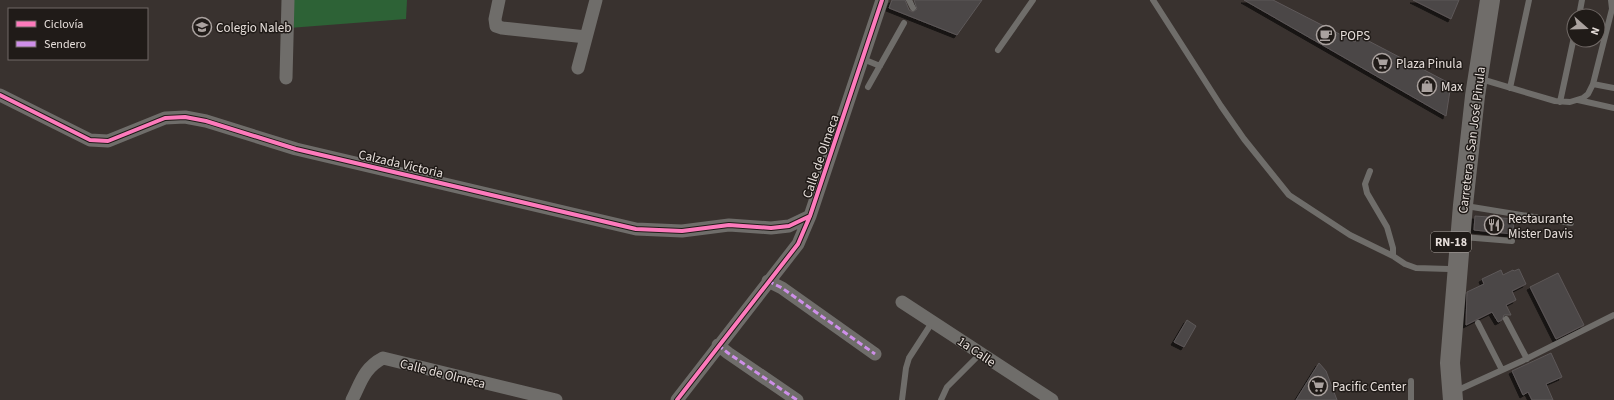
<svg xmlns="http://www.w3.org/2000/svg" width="1614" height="400" font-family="'Source Sans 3',sans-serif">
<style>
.green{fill:#2d6236}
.building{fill:#4b4646;stroke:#5d5859;filter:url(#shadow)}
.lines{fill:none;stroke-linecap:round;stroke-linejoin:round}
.lane{stroke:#6f6d6a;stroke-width:6}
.street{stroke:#6f6d6a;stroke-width:13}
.primary{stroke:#706d6a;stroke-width:20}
.quiet{stroke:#ce8fe9;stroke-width:3;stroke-dasharray:6 3;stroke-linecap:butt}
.cycleway-casing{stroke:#201b18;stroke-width:6}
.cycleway{stroke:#fd7abc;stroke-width:4}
.labels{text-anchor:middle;stroke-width:3;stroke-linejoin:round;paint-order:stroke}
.shield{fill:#201b18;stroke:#aba4a0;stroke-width:1}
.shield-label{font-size:12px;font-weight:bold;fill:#e7dfdb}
.poi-label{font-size:13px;fill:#e7dfdb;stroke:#201b18;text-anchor:start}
.street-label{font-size:13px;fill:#e7dfdb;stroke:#201b18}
</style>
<defs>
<filter id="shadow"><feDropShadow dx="-3" dy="3" stdDeviation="0" flood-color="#0009"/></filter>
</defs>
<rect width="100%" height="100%" fill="#39322f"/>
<path class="green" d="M289 0H407L406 19 289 28Z"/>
<path class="building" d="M892 0H905L909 10 913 12 917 9 914 0H982L957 35 889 8Z
M1244 0H1273L1355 42 1359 36 1451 84 1446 116Z
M1413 0H1459L1451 19Z
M1475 216 1514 219 1513 234 1474 230Z
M1519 269 1526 284 1512 291 1516 300 1506 305 1511 315H1504L1502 320 1498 322 1492 312 1466 325 1467 292 1484 284 1482 279 1501 270 1503 275 1513 270 1514 271Z
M1558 273 1584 325 1556 339 1530 287Z
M1187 320 1196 326 1184 347 1174 342Z
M1551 353 1562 377 1546 384 1553 400H1532L1528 392 1523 395 1512 371Z
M1319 363 1326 371 1337 400H1296Z"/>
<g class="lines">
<path class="lane" d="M909 0 913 8
M1153 0 1221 106 1244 139 1289 195 1350 235 1393 256 1405 264 1416 268 1449 269
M1579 16 1582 0
M998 50 1033 0
M863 59 880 66
M1481 79 1555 101 1570 102 1583 98 1588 94 1593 84 1612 9 1611 0
M1593 84 1614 88
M868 87 904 23
M1510 88 1529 0
M1578 100 1614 108
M1560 102 1574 37
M1370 171 1365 184 1367 193 1387 227 1393 248V256
M1466 206 1571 223
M1463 237 1512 241
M1506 319 1527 359
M1478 323 1502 370
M1411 381V400
M1456 391 1522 361 1614 315
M902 400 906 368 909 358 933 321
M941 400 947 387 980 354"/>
<path class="street" d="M499 0 495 19 496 26 502 28 586 37
M578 68 596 0
M286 78 288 0
M0 95 90 140 108 141 165 118 185 117 206 121 296 149 636 229 682 231 729 225 771 228 789 226 810 216
M768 281 782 288 875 354
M902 302 1052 400
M718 345 728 353 797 400
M352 400C361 382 364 368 383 358L556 400
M677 400 798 244 810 216 882 0"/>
<path class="primary" d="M1453 400 1450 363 1463 205 1475 96 1490 0"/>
<path class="quiet" d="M768 281 782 288 875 354
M718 345 728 353 797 400"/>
<defs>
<path id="cycleway" d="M0 95 90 140 108 141 165 118 185 117 206 121 296 149 636 229 682 231 729 225 771 228 789 226 810 216
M677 400 798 244 810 216 882 0"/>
</defs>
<use href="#cycleway" class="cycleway-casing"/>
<use href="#cycleway" class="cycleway"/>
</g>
<defs>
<symbol id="university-ring" viewBox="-11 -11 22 22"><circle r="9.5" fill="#201b18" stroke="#aaa29f" stroke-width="1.5"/><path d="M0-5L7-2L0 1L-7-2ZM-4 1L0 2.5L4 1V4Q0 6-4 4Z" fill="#aaa29f"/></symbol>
<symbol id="cafe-ring" viewBox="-11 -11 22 22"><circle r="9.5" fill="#201b18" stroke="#aaa29f" stroke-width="1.5"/><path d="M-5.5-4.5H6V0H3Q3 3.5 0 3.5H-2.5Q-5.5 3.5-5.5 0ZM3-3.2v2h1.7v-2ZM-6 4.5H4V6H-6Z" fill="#aaa29f"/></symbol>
<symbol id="supermarket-ring" viewBox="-11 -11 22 22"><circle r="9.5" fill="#201b18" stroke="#aaa29f" stroke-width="1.5"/><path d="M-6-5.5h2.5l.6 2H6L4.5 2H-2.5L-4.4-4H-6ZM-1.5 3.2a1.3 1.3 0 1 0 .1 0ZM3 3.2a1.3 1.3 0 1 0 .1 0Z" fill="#aaa29f"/></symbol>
<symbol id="shop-ring" viewBox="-11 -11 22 22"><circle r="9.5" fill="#201b18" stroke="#aaa29f" stroke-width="1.5"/><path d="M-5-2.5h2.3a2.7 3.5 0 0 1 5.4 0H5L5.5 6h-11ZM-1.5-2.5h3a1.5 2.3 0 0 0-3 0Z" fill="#aaa29f"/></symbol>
<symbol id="restaurant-ring" viewBox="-11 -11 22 22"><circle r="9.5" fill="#201b18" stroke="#aaa29f" stroke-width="1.5"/><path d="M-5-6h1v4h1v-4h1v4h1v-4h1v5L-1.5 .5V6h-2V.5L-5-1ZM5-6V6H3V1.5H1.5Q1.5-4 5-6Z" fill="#aaa29f"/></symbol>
</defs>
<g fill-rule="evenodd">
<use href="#university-ring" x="191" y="16" width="22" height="22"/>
<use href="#cafe-ring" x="1315" y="24" width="22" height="22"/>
<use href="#supermarket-ring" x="1371" y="52" width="22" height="22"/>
<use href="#shop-ring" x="1416" y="75" width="22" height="22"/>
<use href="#restaurant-ring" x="1483" y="214" width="22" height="22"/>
<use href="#supermarket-ring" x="1307" y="375" width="22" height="22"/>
</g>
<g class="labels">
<rect class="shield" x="1431" y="232" width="40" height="20" rx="3"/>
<g class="shield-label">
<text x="1451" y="246">RN-18</text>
</g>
<g class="poi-label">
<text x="216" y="32">Colegio Naleb</text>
<text x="1340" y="40">POPS</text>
<text x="1396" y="68">Plaza Pinula</text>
<text x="1441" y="91">Max</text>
<text x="1508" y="223">Restaurante<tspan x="1508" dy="15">Mister Davis</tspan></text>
<text x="1332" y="391">Pacific Center</text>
</g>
<g class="street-label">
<text transform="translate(1471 140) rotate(-83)" y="5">Carretera a San José Pinula</text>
<text transform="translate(820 156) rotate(-71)" y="5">Calle de Olmeca</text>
<text transform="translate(401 163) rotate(13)" y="5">Calzada Victoria</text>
<text transform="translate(977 351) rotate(34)" y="5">1a Calle</text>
<text transform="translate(443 373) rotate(14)" y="5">Calle de Olmeca</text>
</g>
</g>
<rect x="8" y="8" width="140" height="52" fill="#201b18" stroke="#706966"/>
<rect x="16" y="21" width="20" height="6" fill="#fd7abc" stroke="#706966"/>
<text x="44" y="28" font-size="12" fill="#e7dfdb">Ciclovía</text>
<rect x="16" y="41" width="20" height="6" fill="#ce8fe9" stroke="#706966"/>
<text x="44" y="48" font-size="12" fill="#e7dfdb">Sendero</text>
<g transform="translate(1586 28) rotate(110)"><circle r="19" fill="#201b18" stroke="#706966"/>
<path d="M0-3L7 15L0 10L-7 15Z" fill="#aaa29f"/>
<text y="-6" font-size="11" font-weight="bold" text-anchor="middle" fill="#e7dfdb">N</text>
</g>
</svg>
